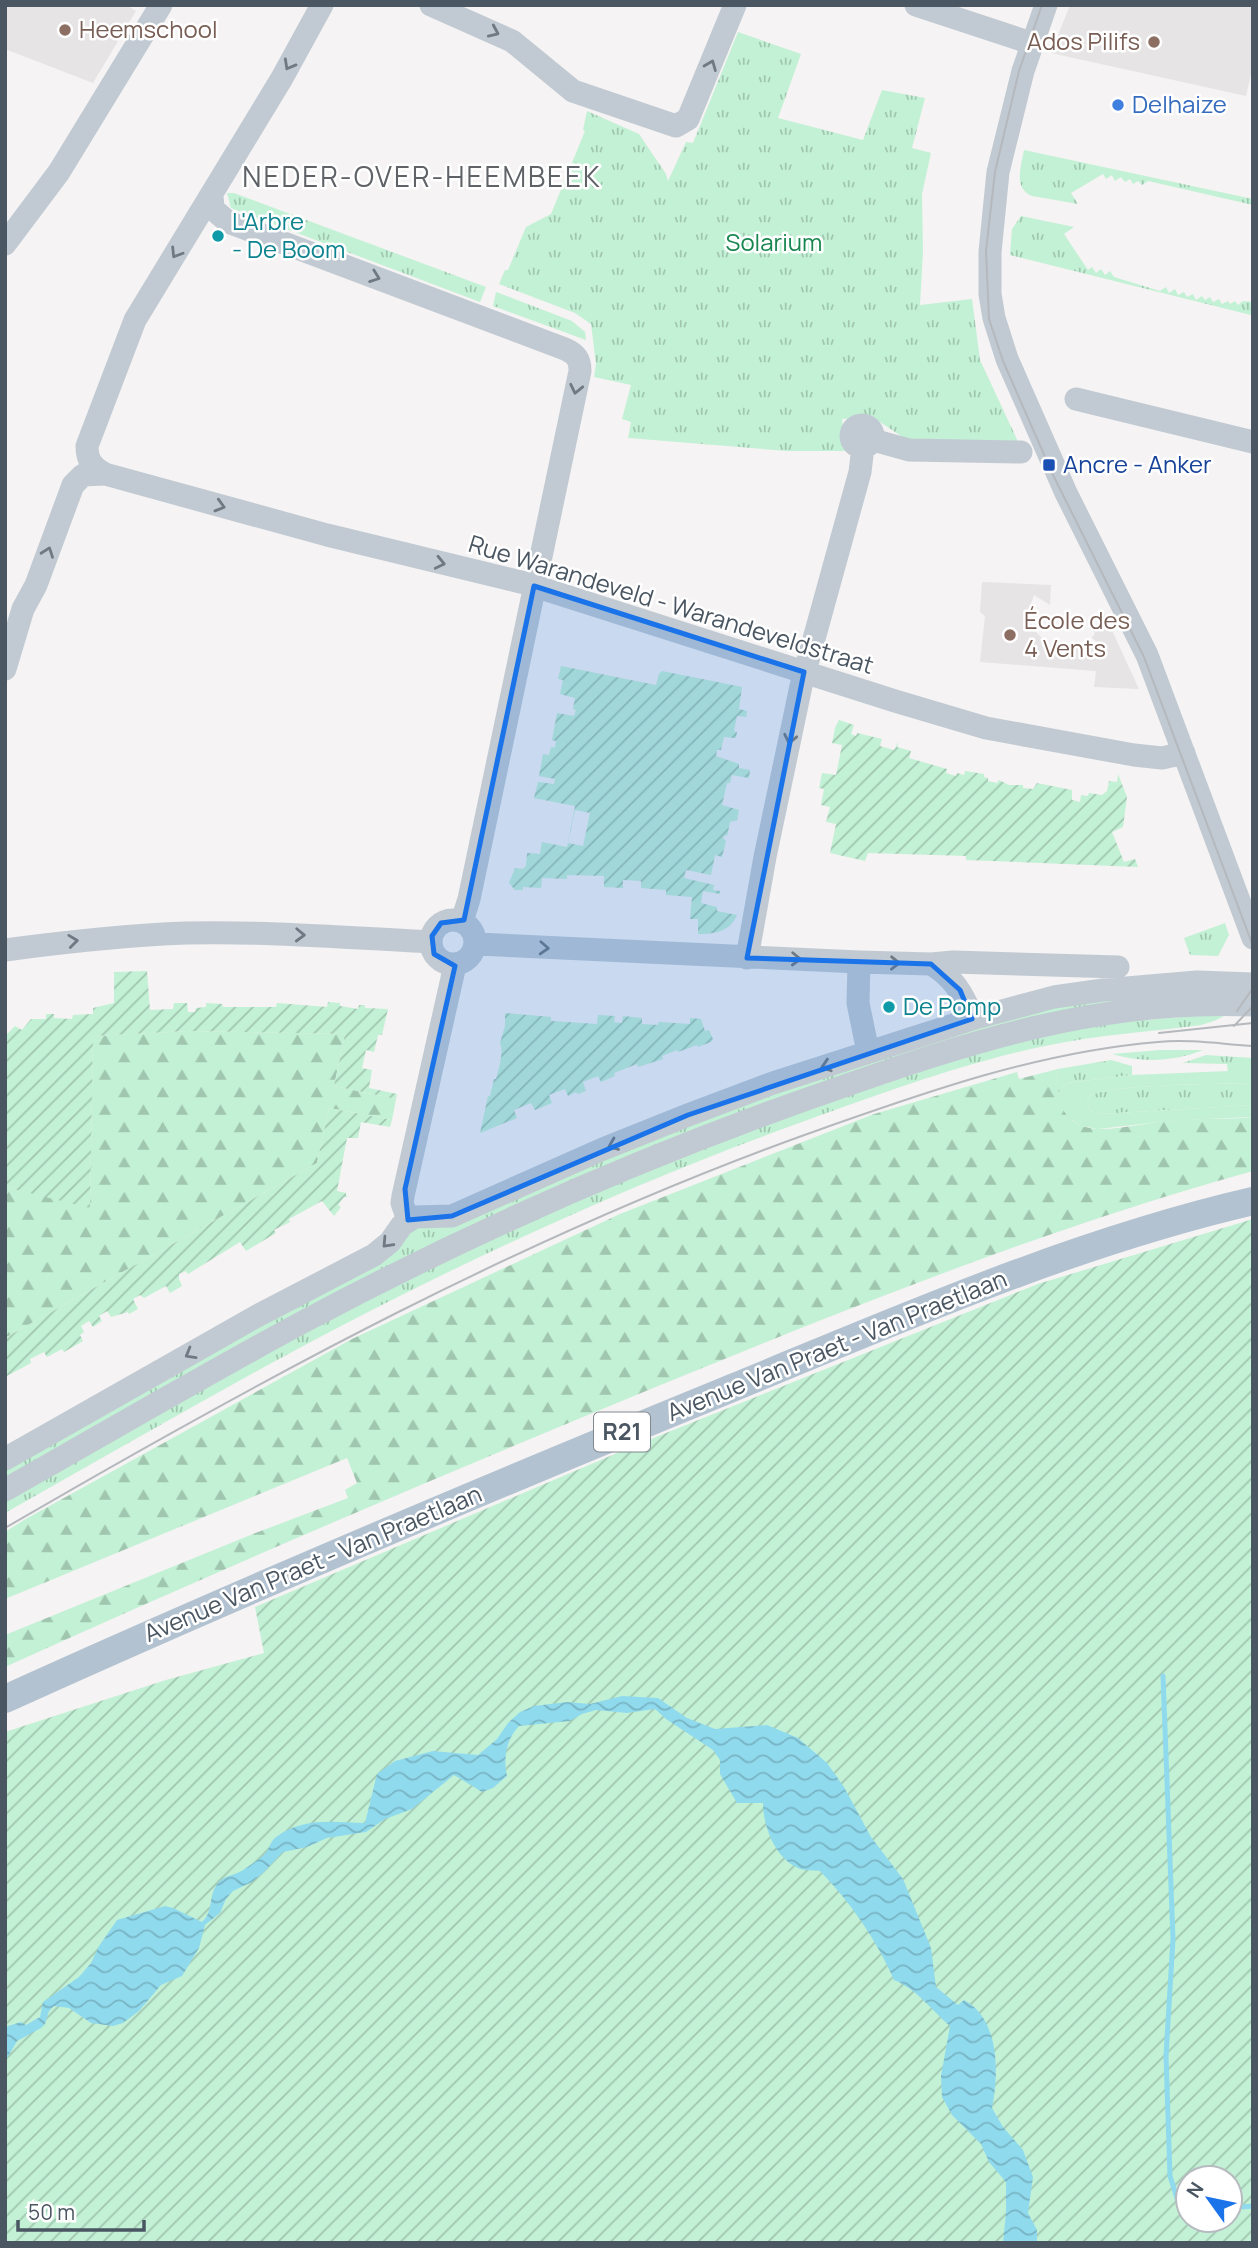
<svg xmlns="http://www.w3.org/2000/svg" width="1258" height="2248" font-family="Manrope,sans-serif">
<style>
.education{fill:#e6e4e5}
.grass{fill:url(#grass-tufts)}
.forest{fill:url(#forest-firs)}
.garden{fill:url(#garden-furrows);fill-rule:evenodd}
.pitch{fill:#c3f1d5}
.water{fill:url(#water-waves)}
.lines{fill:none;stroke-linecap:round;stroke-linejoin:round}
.stream{stroke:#90daee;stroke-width:5}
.minor{stroke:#c1cad2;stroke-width:23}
.major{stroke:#b3c2d1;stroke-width:28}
.tram{stroke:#b5b8bd;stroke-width:2}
.oneway{stroke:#6e7983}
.marked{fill:#1a73e8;fill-opacity:0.2;stroke:#1a73e8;stroke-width:5;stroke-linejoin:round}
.education-dot{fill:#8d6e63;stroke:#fff;stroke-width:2.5}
.shop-dot{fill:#3f7fe0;stroke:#fff;stroke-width:2.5}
.culture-dot{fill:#0f9aa8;stroke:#fff;stroke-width:2.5}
.transit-dot{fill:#1a4fb4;stroke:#fff;stroke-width:2.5}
.labels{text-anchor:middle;stroke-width:5;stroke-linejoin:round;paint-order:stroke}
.shield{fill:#fff;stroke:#808990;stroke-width:2}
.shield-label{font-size:23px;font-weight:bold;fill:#4a5661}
.education-label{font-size:24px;fill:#785e54;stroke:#fff;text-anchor:start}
.shop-label{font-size:24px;fill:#366cbe;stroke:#fff;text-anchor:start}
.culture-label{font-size:24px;fill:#0d838f;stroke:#fff;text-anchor:start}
.park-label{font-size:24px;fill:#17864f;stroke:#fff}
.transit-label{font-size:24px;fill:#164399;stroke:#fff;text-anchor:start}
.street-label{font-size:24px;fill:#4a5661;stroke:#fff}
.quarter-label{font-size:28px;letter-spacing:2px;fill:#5f6368;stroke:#fff}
</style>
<defs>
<pattern id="grass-tufts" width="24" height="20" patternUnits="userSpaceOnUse" patternTransform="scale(1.75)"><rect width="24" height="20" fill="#c3f1d5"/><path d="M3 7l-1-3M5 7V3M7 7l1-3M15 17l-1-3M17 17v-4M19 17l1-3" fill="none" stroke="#a0c6b0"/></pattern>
<pattern id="forest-firs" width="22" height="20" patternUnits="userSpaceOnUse" patternTransform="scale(1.75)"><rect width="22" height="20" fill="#c3f1d5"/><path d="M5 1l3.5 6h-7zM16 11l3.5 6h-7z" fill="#a0c6b0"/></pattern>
<pattern id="garden-furrows" width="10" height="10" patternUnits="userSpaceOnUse" patternTransform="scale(1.75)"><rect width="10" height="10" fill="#c3f1d5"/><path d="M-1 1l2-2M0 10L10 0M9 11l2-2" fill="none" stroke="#a0c6b0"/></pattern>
<pattern id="water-waves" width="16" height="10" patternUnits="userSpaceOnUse" patternTransform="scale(1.75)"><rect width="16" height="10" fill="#90daee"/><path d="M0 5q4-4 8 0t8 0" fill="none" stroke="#78b4c4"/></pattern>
</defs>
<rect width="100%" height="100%" fill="#f5f3f3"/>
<path class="education" d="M5 5H126L136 11 93 83 5 49Z
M1070 5H1253V65L1246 96 1051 53Z
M982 582 1051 585 1050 605 1034 595 1029 609 1031 624 1035 631 1052 648 1057 641 1079 645 1097 642 1092 638 1095 633 1093 631 1104 613 1139 689 1094 687 1096 671 980 662 985 616 980 612Z"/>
<path class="grass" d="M738 32 801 54 778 118 863 140 882 90 925 98 912 148 931 153 922 194 923 251 920 305 972 299 980 360 1020 446 913 444 874 418 842 419 846 451H787L628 438 631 422 622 419 631 385 594 377 596 364 591 324 575 313 499 284 505 270H508L526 227 551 214 585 131 583 130 587 111 639 134 666 174 668 181 686 142 693 143Z
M1024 150 1253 199V205L1148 181 1142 185 1138 181 1133 184 1130 179 1125 182 1121 177 1115 181 1112 175 1106 179 1103 174 1071 193 1078 204 1032 196C1013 188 1021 167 1024 150Z
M227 193H234L486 287 480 302 231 208Z
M1021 216 1074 227 1064 234 1088 270 1092 267 1096 273 1101 269 1105 275 1110 271 1114 277 1160 291 1166 287 1169 293 1175 289 1178 295 1184 292 1187 297 1193 294 1196 300 1202 296 1205 300 1210 297 1213 302 1219 299 1222 304 1228 301 1230 304 1235 301 1238 305 1243 301 1253 302 1251 315 1010 255 1012 229Z
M496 292 572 321 585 332 586 340 493 306Z
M1225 923 1229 935 1218 956 1190 955 1184 938Z
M1225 991 1138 1003 629 1162 5 1484V1471L251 1331 408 1231 860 1062 1070 1003Z
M1230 1013 1214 1021 1201 1025C1149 1032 1096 1035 1045 1046 966 1062 879 1094 802 1122 622 1187 447 1268 279 1359 187 1409 96 1462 5 1513V1497L321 1319 666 1158 1049 1028Z
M1160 1050H1203C1173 1062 1142 1063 1112 1054Z
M1206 1055 1253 1058V1070L1228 1072 1227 1064 1183 1063Z
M1111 1060 1132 1066V1075L1067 1083 1057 1094 1058 1069Z
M1253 1083V1105L1099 1114 1091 1111 1087 1103 1090 1096C1106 1084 1225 1084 1253 1083Z"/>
<path class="forest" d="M188 1031 345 1034 334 1086 396 1099 392 1120 329 1108 317 1163 5 1338V1187L90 1207 93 1036Z
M1058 1069C1053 1151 1113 1127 1166 1121 1195 1118 1224 1120 1253 1117V1171C1051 1227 856 1305 663 1384 442 1475 223 1568 5 1667V1635L253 1534 348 1498 345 1490 357 1483 347 1458 5 1599V1532L24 1520 352 1339 620 1214 874 1114 1017 1072 1019 1079Z"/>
<path class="garden" d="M561 666 656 685 659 674 662 671 742 687 739 709 747 711 746 717 737 716 734 731 737 732 736 738 724 737 721 750H717L716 756 739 764V768L750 770 749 778 732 775 730 783H727L722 805 739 810 737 820 730 822 727 836 725 835 723 838 726 841 722 857 715 855 711 875 686 870 684 878 714 885 713 890 720 891V894L703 891 701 903 717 907V911L737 915C730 932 714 934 698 934V919H690L692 897 666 895V890L641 888V881L623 880V888L604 887V876L567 875V879L542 878 541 888 523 887V890H515L509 883 515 868 523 869 526 866 527 853 540 854 542 842 567 847 575 806 534 798 538 782 554 784 555 779 539 776 543 754 549 755 551 747 555 748 556 741 552 740 557 713 574 716 576 710 573 709 575 698 560 694 563 680 558 679ZM575 810 590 813 583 846 568 843Z
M839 720 854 725 851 734 856 736 857 733 882 739 880 746 894 750 899 741 897 747 911 751 909 758 947 769 946 773 956 776 957 773 964 775 965 771 984 774V777L988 778V781L997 783 999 780 1009 785H1023V788L1033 789 1037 783 1072 790V800L1080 802 1081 795 1088 796 1089 793 1102 795 1107 791 1109 781 1117 782 1118 774 1127 797 1123 827 1112 832 1124 862 1135 859 1138 867 966 860V856L868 853 865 861 830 853 836 824 826 822 830 807 821 805 824 789 819 788 822 773 836 775 842 745 832 743 835 728Z
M147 971 150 1010 173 1009 174 1003H187L188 1012H195L196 1008 206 1007V1003L222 1004 223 1007H276L277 1003 327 1007 328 1002 340 1003V1006L358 1009 359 1005H365V1008L388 1009 382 1035H378L374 1052 366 1050 362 1068 372 1070 369 1088 397 1094 396 1099 334 1086 345 1034 188 1031 93 1036 90 1208 5 1187V1040L7 1034 15 1026 22 1030 31 1019H46V1014H54V1018L72 1019 73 1015 93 1014V1008L114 1003V972Z
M505 1013 551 1017V1021L597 1024 598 1015 615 1016 614 1022 622 1023 623 1016 642 1018V1024L658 1025 659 1022 690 1024V1018L701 1019 705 1031 709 1030 713 1039 711 1042 698 1047 697 1045 678 1052 677 1050 662 1056 663 1059 638 1067 637 1064 614 1073 615 1076 601 1082 598 1076 583 1082 586 1091 578 1094 576 1092 568 1096 565 1089 549 1095 552 1103 535 1110 531 1103 514 1110 517 1118 480 1133 488 1096H490L494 1079H496C499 1068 504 1052 500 1043L505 1026Z
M329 1108 392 1120 390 1127 361 1122 358 1138H347L337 1191 346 1193V1196L348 1197H344L338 1205 341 1207 334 1216 322 1201 289 1219 290 1222 274 1230 276 1233 246 1251 240 1242 188 1274 186 1271 179 1274V1279L182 1286 170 1293 166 1286 144 1298 140 1295 133 1299 138 1309 129 1314 128 1312 111 1317 107 1311 99 1316 102 1321 93 1327 89 1321 81 1326 84 1332 80 1335 83 1341 64 1352 62 1349 47 1357 44 1352 30 1359 31 1363 5 1377V1338L317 1163Z
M1253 1219V2243H5V1732L166 1680 264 1653 255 1607 636 1445 1038 1284ZM1188 2178H1230V2220H1188Z"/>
<path class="pitch" d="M1253 1070V1083C1225 1084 1106 1084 1090 1096L1087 1103 1091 1111 1099 1114 1253 1105V1117H1249L1167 1121 1098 1129 1081 1126 1070 1119 1061 1107 1057 1094 1067 1083 1132 1075Z"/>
<path class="water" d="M622 1696 658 1698 687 1718 715 1729 767 1725 798 1738 827 1763 844 1787 871 1837 903 1879 931 1948 936 1987 958 2005 964 2000C1000 2019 999 2074 992 2108L1003 2127 1023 2150 1033 2177 1028 2213 1037 2230V2243H1003L1006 2213V2182L989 2162 981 2144 952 2115 942 2097 941 2076 950 2026C931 2010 917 1989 894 1980 876 1939 851 1903 820 1871 813 1870 804 1871 798 1868 775 1858 763 1826 763 1803H737L720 1774V1760L713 1750 666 1719 655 1709 627 1713 596 1710 582 1714 570 1721 519 1726C506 1740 503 1758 507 1776L493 1788 482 1792 454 1775 412 1809 385 1819 366 1832 327 1838 307 1847 283 1852 263 1873 252 1882 233 1891 226 1899 220 1913 205 1925 199 1948 182 1976 161 1985 139 2011 123 2023 113 2026 91 2023 69 2008 54 2006 49 2011 45 2024 41 2028 17 2041 5 2062V2027L21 2022 26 2025 40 2017 43 2002 79 1977 91 1963 99 1946 117 1920 165 1906 173 1908 202 1922C214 1911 208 1895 218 1883 224 1875 238 1875 246 1868 253 1863 262 1858 267 1851 270 1846 271 1841 276 1837 303 1817 333 1822 365 1823L377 1774 395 1761 433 1751 478 1755 497 1739 508 1723 520 1712 534 1706 567 1702 590 1704Z"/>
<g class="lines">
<path class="stream" d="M1163 1676 1173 1939 1166 2056 1170 2176 1181 2211 1188 2210
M1230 2208 1253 2206"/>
<path class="minor" d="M431 5 512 41 573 91 676 126 688 119 735 5
M916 5 1031 43
M1046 5 1023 71 998 172 990 252V294L994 318 1007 359 1066 493 1147 655 1253 938
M212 195 213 209 228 222 565 349C576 354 580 359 580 371L469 899 462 921
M5 244 59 172 161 5
M1076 399 1253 442
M851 436a11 11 0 1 1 22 0a11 11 0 1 1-22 0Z
M873 440 909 450 1021 452
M105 474C92 467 87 460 87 446L135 320 282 78 322 5
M5 669 23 609 36 585 73 485 83 475 105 474 327 535 525 583 895 701 986 728 1134 755 1162 758 1184 753
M431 942a22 22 0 1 1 44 0a22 22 0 1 1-44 0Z
M476 944 859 962 931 964 953 962 1118 967
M5 950C65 942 125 935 186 933 268 931 349 938 431 942
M747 958 765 857 801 686 860 472 863 447
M859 962 858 1003 868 1052
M931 964C952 976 965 995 972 1019
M408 1220 402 1203 403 1196 455 965
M5 1459 257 1316 374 1255 390 1242 402 1225 415 1217 452 1216 603 1149 688 1115 773 1083 972 1019 1054 997 1103 990 1197 982 1253 984
M5 1490C104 1434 201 1377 301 1323 471 1232 648 1154 830 1091 972 1041 1099 999 1253 1005"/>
<path class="major" d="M5 1699C245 1590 488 1488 732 1388 900 1319 1075 1242 1253 1201"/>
<path class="tram" d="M1042 5 1019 71 995 172 986 251 989 319 1003 361 1053 475 1144 657 1253 946
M1237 1011 1253 988
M1234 1026 1253 1006
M1159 1033 1253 1023
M5 1528C264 1377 528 1234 810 1133 923 1093 1037 1052 1158 1042 1189 1039 1221 1044 1253 1046"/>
</g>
<defs><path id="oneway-chevron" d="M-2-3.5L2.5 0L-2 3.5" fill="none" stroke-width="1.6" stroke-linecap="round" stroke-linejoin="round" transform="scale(1.75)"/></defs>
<g class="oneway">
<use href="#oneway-chevron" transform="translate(494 32) rotate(24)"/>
<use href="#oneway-chevron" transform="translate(289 65) rotate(119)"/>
<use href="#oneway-chevron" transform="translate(711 65) rotate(-68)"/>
<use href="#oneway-chevron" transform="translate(176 253) rotate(122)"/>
<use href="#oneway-chevron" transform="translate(375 277) rotate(20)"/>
<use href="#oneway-chevron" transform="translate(576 389) rotate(102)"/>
<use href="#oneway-chevron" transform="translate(220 506) rotate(16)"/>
<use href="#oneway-chevron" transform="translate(48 552) rotate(-70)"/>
<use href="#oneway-chevron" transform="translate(440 563) rotate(13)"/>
<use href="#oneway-chevron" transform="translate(790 739) rotate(102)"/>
<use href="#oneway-chevron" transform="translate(300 935) rotate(2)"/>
<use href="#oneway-chevron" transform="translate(73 941) rotate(-7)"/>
<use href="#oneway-chevron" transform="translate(544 948) rotate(3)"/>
<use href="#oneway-chevron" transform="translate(796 959) rotate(2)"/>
<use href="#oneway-chevron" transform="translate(895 963) rotate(1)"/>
<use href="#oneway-chevron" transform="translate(826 1066) rotate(162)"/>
<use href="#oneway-chevron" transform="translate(613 1145) rotate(158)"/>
<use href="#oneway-chevron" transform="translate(387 1243) rotate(133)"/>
<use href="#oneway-chevron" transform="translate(190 1354) rotate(150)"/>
</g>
<path class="marked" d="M534 586 804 672 747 958 931 964 960 990 972 1019 688 1115 452 1216 408 1220 405 1189 455 966 434 954 432 936 441 923 464 920Z"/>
<g class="education-dot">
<circle cx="65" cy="30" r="7"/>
<circle cx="1154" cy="42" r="7"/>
<circle cx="1010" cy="635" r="7"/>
</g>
<circle class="shop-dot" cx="1118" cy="105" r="7"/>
<g class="culture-dot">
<circle cx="218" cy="236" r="7"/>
<circle cx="889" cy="1007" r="7"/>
</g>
<rect class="transit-dot" x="1042" y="458" width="14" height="14" rx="3.5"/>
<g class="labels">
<rect class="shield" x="594" y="1412.5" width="56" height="39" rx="5"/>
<g class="shield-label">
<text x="622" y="1440">R21</text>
</g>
<g class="education-label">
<text x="79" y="38">Heemschool</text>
<text x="1140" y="50" text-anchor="end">Ados Pilifs</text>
<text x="1024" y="629">École des<tspan x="1024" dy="28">4 Vents</tspan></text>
</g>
<g class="shop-label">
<text x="1132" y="113">Delhaize</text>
</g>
<g class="culture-label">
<text x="232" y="230">L'Arbre<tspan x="232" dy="28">- De Boom</tspan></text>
<text x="903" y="1015">De Pomp</text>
</g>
<g class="park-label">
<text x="774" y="251">Solarium</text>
</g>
<g class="transit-label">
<text x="1063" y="473">Ancre - Anker</text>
</g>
<g class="street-label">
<text transform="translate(671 605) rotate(17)" y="8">Rue Warandeveld - Warandeveldstraat</text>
<text transform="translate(837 1346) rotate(-22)" y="8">Avenue Van Praet - Van Praetlaan</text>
<text transform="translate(313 1564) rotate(-23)" y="8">Avenue Van Praet - Van Praetlaan</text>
</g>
<g class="quarter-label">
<text x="422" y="187">NEDER-OVER-HEEMBEEK</text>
</g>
</g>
<rect width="1258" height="2248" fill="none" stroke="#4a5661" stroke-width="14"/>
<g transform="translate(1209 2199) rotate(303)"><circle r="33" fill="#ffffff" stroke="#b7bbc0" stroke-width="2"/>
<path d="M0-5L12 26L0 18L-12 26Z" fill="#1a73e8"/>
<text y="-10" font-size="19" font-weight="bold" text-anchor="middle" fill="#4a5661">N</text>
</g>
<path d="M18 2220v10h126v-10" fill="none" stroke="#4a5661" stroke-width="3.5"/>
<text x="28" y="2220" font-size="21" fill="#4a5661" stroke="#ffffff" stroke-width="5" paint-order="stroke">50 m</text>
</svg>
